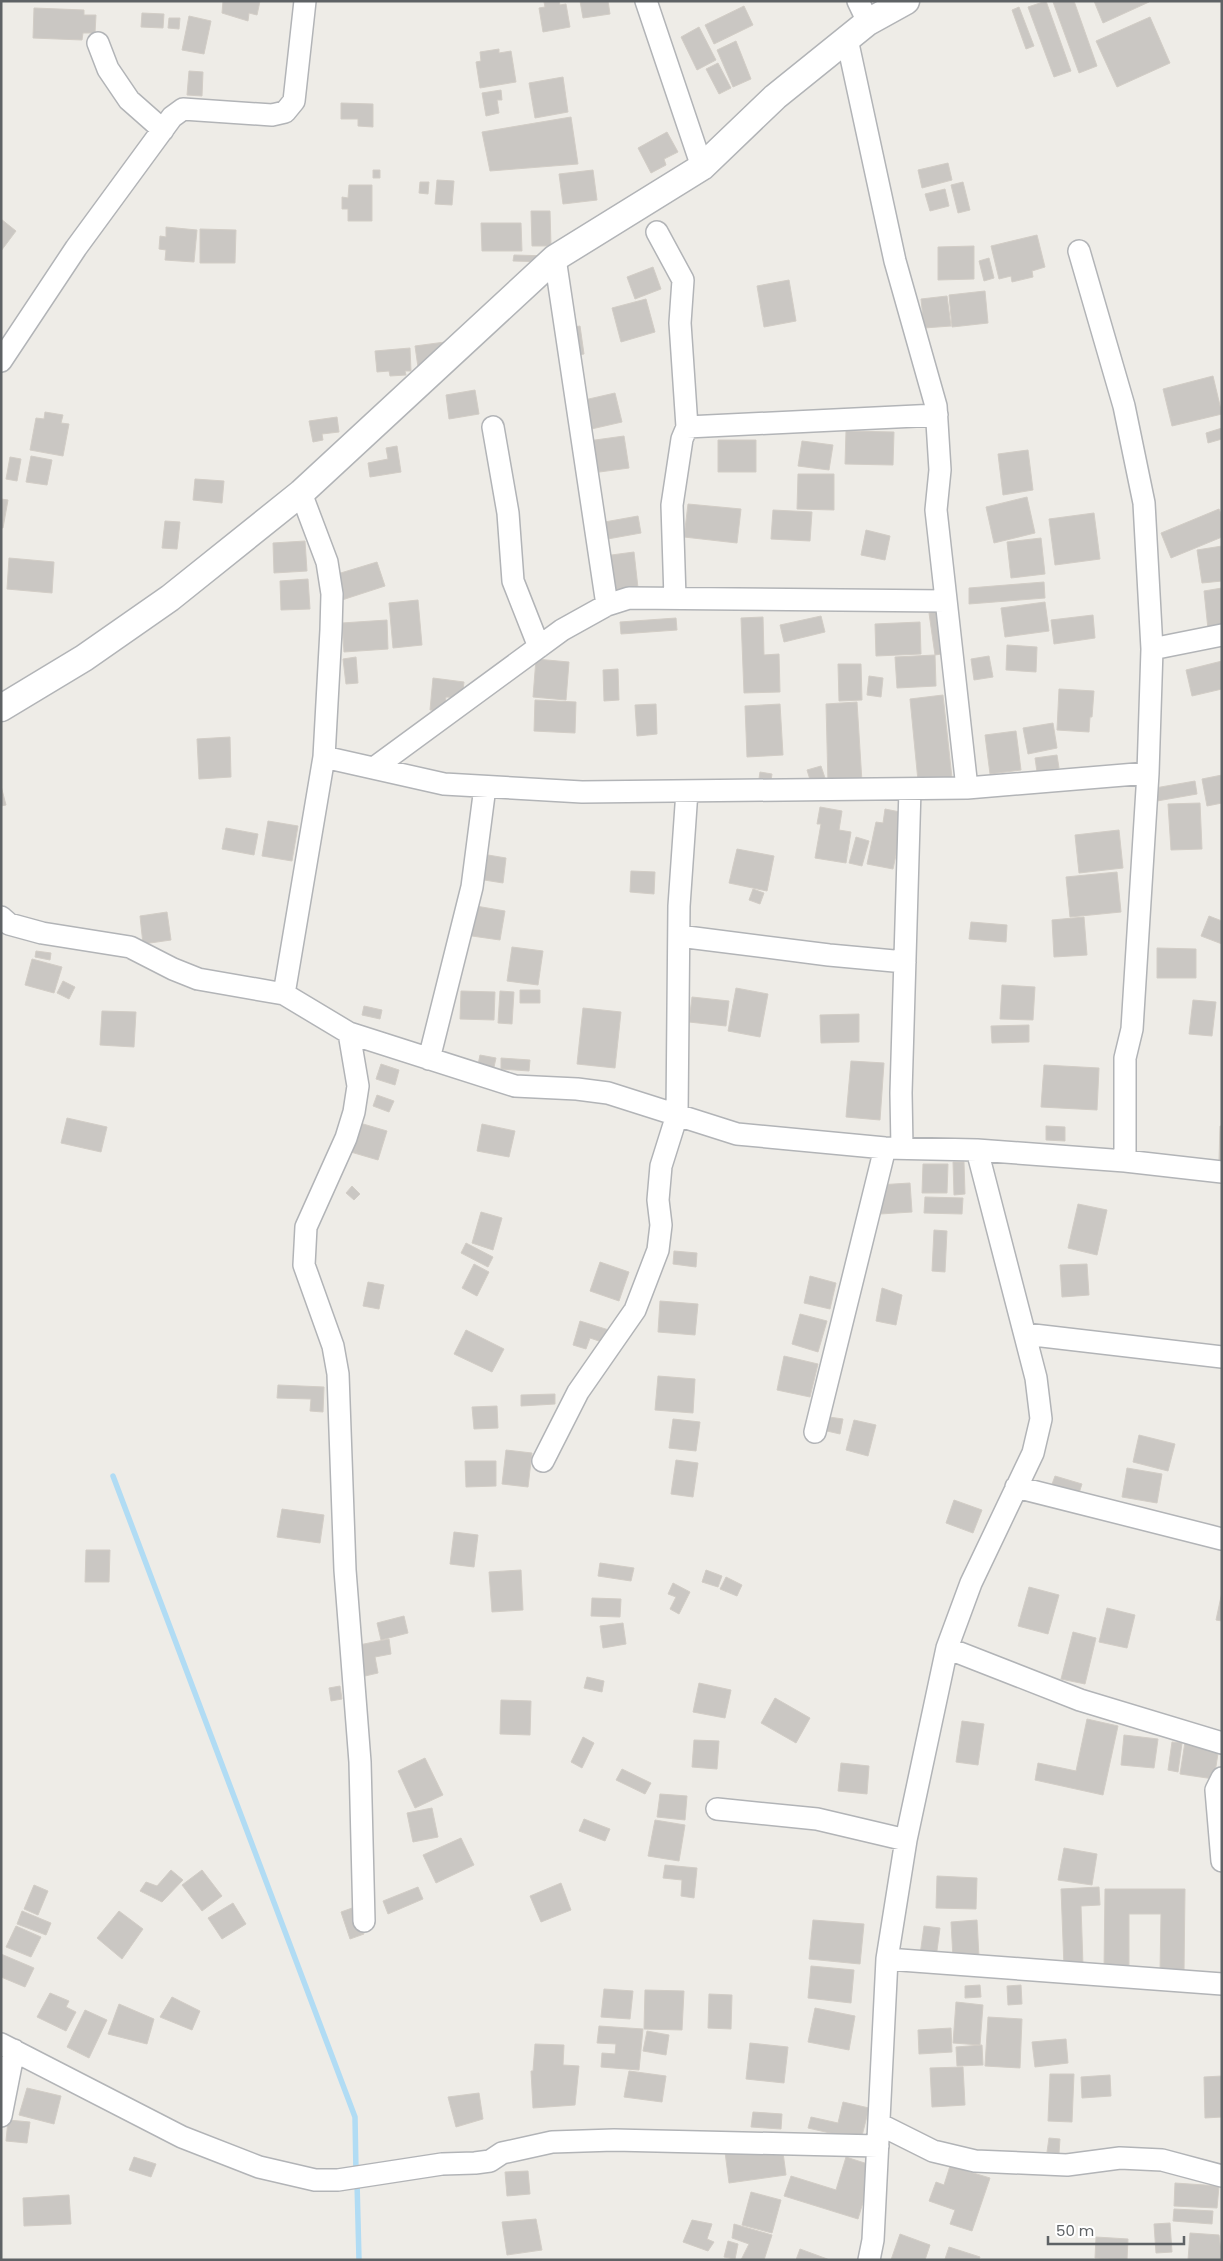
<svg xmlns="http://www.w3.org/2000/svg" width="1223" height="2261" font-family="Poppins,sans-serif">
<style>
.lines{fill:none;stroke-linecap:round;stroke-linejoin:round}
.stream{stroke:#b1dcf4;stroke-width:5.5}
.building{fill:#cac7c3;stroke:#d2cdc6}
.minor-casing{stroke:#b2b4b7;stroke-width:24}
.tertiary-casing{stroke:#b2b4b7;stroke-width:29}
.minor{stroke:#fff;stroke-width:21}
.tertiary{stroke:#fff;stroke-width:26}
</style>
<rect width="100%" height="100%" fill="#eeece7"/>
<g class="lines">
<path class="stream" d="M113 1476 355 2117 356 2173
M357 2182 359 2260"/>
</g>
<path class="building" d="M223 1H260L257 15 249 13 248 21 222 13Z
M559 1 560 5 566 4 570 27 543 32 539 8 545 7 544 2Z
M580 1H608L610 14 583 18Z
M1046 1 1071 71 1054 77 1028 7Z
M1074 1 1097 66 1079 73 1053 2Z
M1094 1H1148L1149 2 1103 23Z
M744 6 753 25 714 44 705 25Z
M1019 7 1034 46 1026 49 1012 10Z
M34 8 84 10V15H96L95 33H83L82 40 33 38Z
M142 13 164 14 163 28 141 27Z
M189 16 211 21 204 54 182 50Z
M1150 17 1170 63 1117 87 1096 41Z
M169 18H180L179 29 168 28Z
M699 27 716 60 697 70 681 37Z
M736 41 751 79 733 87 717 50Z
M499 49V53L511 51 516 82 480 88 476 62 481 61 480 52Z
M718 63 731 88 719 94 706 69Z
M189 71 203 72 202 96 187 95Z
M563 77 568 112 535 118 529 83Z
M501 90 502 100H497L499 113 486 116 482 93Z
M341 103 373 104V127L358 126V119H341Z
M571 117 578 164 490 171 482 132Z
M667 132 678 152 664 159 666 165 651 173 638 148Z
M948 163 952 180 922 188 918 170Z
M373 170H380V178H373Z
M593 170 597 200 563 204 559 174Z
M437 180 454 181 452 205 435 204Z
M420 182H429L428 194 419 193Z
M963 182 970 210 958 213 951 185Z
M349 185H372V221H348V209H342V197L348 198Z
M945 189 949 206 930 211 925 194Z
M531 211H550L551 246H532Z
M1 219 16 231 1 251Z
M481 223H521L522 251H482Z
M166 227 197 230 194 262 165 260 166 250 159 249 160 236 166 237Z
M200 229 236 230 235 263H200Z
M1037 235 1045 267 1032 271 1033 277 1012 282 1011 276 999 279 991 246Z
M974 246V279L938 280V247Z
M514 255 550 256V262L513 261Z
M989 258 994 278 984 281 979 261Z
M653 267 661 289 635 299 627 277Z
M789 280 796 321 764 327 757 286Z
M985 291 988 323 952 327 949 295Z
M947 296 951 326 924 328 921 299Z
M646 299 655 332 621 342 612 308Z
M580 326 584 354 572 356 568 328Z
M445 342 448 363 418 367 415 346Z
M410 348 411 371H405L406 375 390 376 389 371 377 372 375 351Z
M1213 376 1222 414 1172 426 1163 389Z
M475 390 479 414 449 419 446 395Z
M615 393 622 422 587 430 580 401Z
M45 412 63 415 61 423 69 424 63 456 30 450 36 418 44 419Z
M337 417 339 432 322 434 323 440 313 442 309 421Z
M1222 428V439L1208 443 1206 433Z
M846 431 894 432 893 465 845 464Z
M624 436 629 468 592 473 588 441Z
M718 440H756V472H718Z
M802 441 833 445 829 470 798 466Z
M397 446 401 472 370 477 368 463 388 459 386 448Z
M1028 450 1033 490 1003 495 998 454Z
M31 456 52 460 47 485 26 482Z
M10 457 21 459 17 481 6 479Z
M798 474H834V510L797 509Z
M195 479 224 481 222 503 193 500Z
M1027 497 1035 533 994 543 986 507Z
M1 499 8 500 3 528H1Z
M688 504 741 509 737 543 684 537Z
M1219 509 1222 516V537L1171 558 1161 533Z
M773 510 812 512 810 541 771 539Z
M1094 513 1100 559 1055 565 1049 519Z
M638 516 641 533 602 540 599 523Z
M165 521 180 522 177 549 162 548Z
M866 530 890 536 885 560 861 555Z
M1041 538 1045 574 1011 578 1007 542Z
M305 541 307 571 274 573 273 543Z
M1222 546V581L1202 583 1197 550Z
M634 552 638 588 608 592 604 556Z
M9 558 54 562 52 593 7 589Z
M377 562 385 586 342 600 334 575Z
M308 579 310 609 281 610 280 581Z
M1044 582 1045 598 969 604V588Z
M1222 588V627L1208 629 1204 591Z
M418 600 422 645 393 648 389 603Z
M1045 602 1049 631 1005 637 1001 608Z
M942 611 948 653 935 655 929 613Z
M1093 615 1095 638 1054 644 1051 620Z
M821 616 825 632 784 642 780 625Z
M763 617 764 655 779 654 780 692 744 693 741 618Z
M676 618 677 630 621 634 620 622Z
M387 620 388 649 344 652 342 623Z
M920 622 921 654 876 656 875 624Z
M1007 645 1037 647 1036 672 1006 670Z
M935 655 936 686 897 688 895 657Z
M989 656 993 677 974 680 971 659Z
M356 657 358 683 346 684 343 659Z
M536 659 569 662 566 700 533 697Z
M1222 661V689L1192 696 1186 670Z
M838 664H861L862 700 839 701Z
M618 669 619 700 604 701 603 670Z
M869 676 883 678 881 697 867 695Z
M433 678 464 682 462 698 446 697 444 711 430 710Z
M1059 689 1094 691 1092 717H1090L1089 732 1057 730Z
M943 695 952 778 918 781 910 699Z
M535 700 576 702 575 733 534 731Z
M857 702 862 782 828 784 826 704Z
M656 704 657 734 637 736 635 705Z
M780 704 783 755 747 757 745 706Z
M1053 723 1057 748 1028 754 1023 728Z
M1016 731 1021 770 990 774 985 735Z
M230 737 231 777 199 779 197 739Z
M1057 755 1059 768 1037 772 1035 758Z
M821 766 826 781 812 786 807 770Z
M760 772 772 774 770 787 758 785Z
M1222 775V803L1207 806 1202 779Z
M1195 781 1197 794 1157 801 1155 788Z
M1 786 6 805 1 806Z
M1200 803 1202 849 1171 850 1168 804Z
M820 807 842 811 839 830 851 832 846 863 815 858 821 824H817Z
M885 809 905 813 893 869 867 864 876 822 883 823Z
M268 821 298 826 292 861 262 856Z
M226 828 258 834 254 855 222 849Z
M1119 830 1123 868 1079 873 1075 835Z
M856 837 869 841 862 866 849 863Z
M737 849 774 856 767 891 729 883Z
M482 854 506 858 503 883 478 879Z
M631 871 655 872 654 894 630 892Z
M1117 872 1121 912 1070 917 1066 877Z
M753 889 764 893 760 904 749 900Z
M470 905 505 911 500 940 465 935Z
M167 912 171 940 143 944 140 916Z
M1209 916 1222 921V944L1201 936Z
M1084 917 1087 955 1054 957 1052 920Z
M971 922 1007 925 1006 942 969 939Z
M512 947 543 951 538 985 507 981Z
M1157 948 1196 949V978H1157Z
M36 951 51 953 50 960 35 957Z
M32 959 62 967 54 993 25 985Z
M63 981 75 987 69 999 57 993Z
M1002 985 1035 987 1033 1020 1000 1019Z
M736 988 768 994 760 1037 728 1031Z
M520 990H540V1003H520Z
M461 991 495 992 494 1020 460 1019Z
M500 991 514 992 512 1024 498 1023Z
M692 997 729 1001 726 1026 689 1022Z
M1193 1000 1216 1002 1212 1036 1189 1034Z
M364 1006 382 1010 380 1019 362 1015Z
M583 1008 621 1012 615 1068 577 1064Z
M102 1011 136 1012 134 1047 100 1045Z
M859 1014V1042L821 1043 820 1015Z
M1029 1025V1042L992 1043 991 1026Z
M480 1055 496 1058 494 1067 478 1065Z
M501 1058 530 1060 529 1071 501 1069Z
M851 1061 884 1063 880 1120 846 1117Z
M381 1064 399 1070 395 1085 376 1079Z
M1044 1065 1099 1068 1097 1110 1041 1107Z
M377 1095 394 1101 389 1112 373 1106Z
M67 1118 107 1127 101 1152 61 1143Z
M353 1121 387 1131 378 1160 344 1150Z
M482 1124 515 1131 509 1157 477 1151Z
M1046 1126 1065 1127V1141L1046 1140Z
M1220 1126H1222V1162H1219Z
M953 1162H964L965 1194 954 1195Z
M923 1164H948L947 1193H922Z
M910 1183 912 1212 880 1214 878 1185Z
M352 1186 360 1194 354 1200 346 1193Z
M925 1197 963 1198 962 1214 924 1213Z
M1078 1204 1107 1210 1097 1255 1068 1248Z
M481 1212 502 1218 493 1250 472 1243Z
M934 1230 947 1231 945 1272 932 1271Z
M466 1243 493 1257 488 1267 461 1253Z
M674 1251 697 1253 696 1267 673 1264Z
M600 1262 629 1272 619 1301 590 1291Z
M474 1264 489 1272 477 1296 462 1288Z
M1087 1264 1089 1295 1062 1297 1060 1265Z
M810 1276 836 1283 830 1309 804 1303Z
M368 1282 384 1285 379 1309 363 1306Z
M882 1288 902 1295 896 1325 876 1321Z
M660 1301 698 1304 695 1335 658 1332Z
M800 1314 827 1321 818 1352 792 1344Z
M580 1321 612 1331 608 1344 590 1338 586 1349 573 1345Z
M466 1330 504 1349 492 1372 454 1354Z
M784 1356 818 1364 810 1397 777 1390Z
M658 1376 695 1379 693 1413 655 1410Z
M278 1385 324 1387 323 1412 310 1411 311 1399 277 1398Z
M555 1394V1404L521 1406V1395Z
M497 1406 498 1428 474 1429 472 1407Z
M829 1417 843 1419 840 1434 827 1431Z
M673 1419 700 1422 696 1451 669 1448Z
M854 1420 876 1425 868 1456 846 1450Z
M1139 1435 1175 1444 1168 1471 1133 1462Z
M506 1450 532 1453 528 1487 502 1484Z
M676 1460 698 1463 693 1497 671 1494Z
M465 1461H496V1486L466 1487Z
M1127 1468 1162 1474 1157 1503 1122 1497Z
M1055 1476 1082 1484 1078 1496 1051 1487Z
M954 1500 982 1510 973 1533 946 1523Z
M282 1509 324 1515 320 1543 277 1537Z
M454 1532 478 1535 474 1567 450 1564Z
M86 1550H110L109 1582H85Z
M600 1563 634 1568 631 1581 598 1576Z
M521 1570 523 1610 492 1612 489 1572Z
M706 1570 722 1576 718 1587 702 1582Z
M726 1577 742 1585 737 1596 720 1589Z
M673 1583 690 1592 679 1614 670 1609 676 1597 668 1594Z
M1029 1587 1059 1595 1048 1634 1018 1626Z
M1222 1592V1621L1216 1620Z
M592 1598 621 1599 620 1617 591 1616Z
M1107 1608 1135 1615 1127 1648 1099 1642Z
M404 1616 408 1633 381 1640 377 1623Z
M623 1623 626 1644 603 1648 600 1626Z
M1073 1632 1096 1638 1085 1684 1061 1679Z
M389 1639 391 1654 375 1657 378 1673 365 1676 359 1645Z
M587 1677 604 1681 602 1692 584 1688Z
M699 1683 731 1690 725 1718 693 1712Z
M340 1686 342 1699 331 1701 329 1688Z
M775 1698 810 1718 796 1743 761 1723Z
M501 1700 531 1701 530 1735 500 1734Z
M1087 1719 1118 1726 1103 1795 1035 1780 1038 1763 1076 1771Z
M962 1721 984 1724 978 1765 956 1762Z
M1124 1735 1158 1739 1154 1768 1121 1765Z
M583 1737 594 1743 582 1768 571 1762Z
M694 1740 719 1741 717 1769 692 1767Z
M1172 1742 1182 1743 1178 1772 1168 1770Z
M1185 1742 1219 1747 1214 1779 1180 1774Z
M425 1758 443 1795 415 1808 398 1771Z
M841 1763 869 1766 867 1794 838 1791Z
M622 1769 651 1783 645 1794 616 1780Z
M660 1794 687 1796 685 1820 657 1817Z
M432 1808 438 1837 413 1842 407 1813Z
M584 1819 610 1829 605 1841 579 1831Z
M655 1820 685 1825 679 1861 648 1856Z
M461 1838 474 1865 436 1883 423 1855Z
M1064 1848 1097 1854 1092 1885 1058 1880Z
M665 1865 697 1868 694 1898 681 1896 682 1880 663 1878Z
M171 1870 183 1880 162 1902 140 1891 146 1882 157 1886Z
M202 1870 222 1896 202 1911 182 1885Z
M937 1876 977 1878 976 1909 936 1908Z
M561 1883 571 1910 541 1922 530 1896Z
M34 1885 48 1891 38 1915 24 1909Z
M418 1887 423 1899 388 1914 383 1901Z
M1099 1887 1100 1905 1081 1906 1083 1966 1064 1967 1061 1889Z
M1105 1889H1185L1184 1972H1160L1161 1914H1129V1969H1104Z
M233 1903 246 1924 222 1939 208 1918Z
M355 1907 364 1934 350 1939 341 1912Z
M22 1911 51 1923 46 1935 17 1924Z
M119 1911 143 1929 122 1959 97 1938Z
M813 1920 864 1924 860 1964 809 1959Z
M977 1920 979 1957 953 1958 951 1922Z
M16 1926 41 1937 31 1957 6 1947Z
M924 1926 940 1928 936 1958 920 1955Z
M1 1954 34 1968 25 1987 1 1977Z
M811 1966 854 1970 851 2003 808 1998Z
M980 1985 981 1997 965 1998V1986Z
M1021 1985 1022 2004 1008 2005 1007 1986Z
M604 1989 633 1991 630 2019 601 2017Z
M645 1990 684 1991 682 2030 644 2029Z
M50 1993 69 2001 66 2007 76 2012 66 2031 37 2017Z
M709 1994 732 1995 731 2029 708 2028Z
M172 1997 200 2011 192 2030 160 2017Z
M956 2002 983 2005 980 2045 953 2043Z
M119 2004 154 2019 147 2044 108 2034Z
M815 2008 855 2016 849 2050 808 2042Z
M85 2010 107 2020 89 2058 67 2047Z
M988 2017 1022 2019 1020 2068 985 2066Z
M599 2026 643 2029 639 2070 601 2067 602 2053 615 2054 616 2044 597 2043Z
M951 2028 952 2052 919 2054 918 2030Z
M647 2031 669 2035 666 2055 643 2051Z
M1066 2039 1068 2063 1035 2067 1032 2042Z
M750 2043 788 2047 784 2083 746 2079Z
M535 2044 564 2045 563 2065 579 2066 575 2105 533 2108 531 2071H533Z
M982 2045 983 2065 957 2066 956 2047Z
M963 2067 965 2105 932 2107 930 2068Z
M629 2071 666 2076 662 2102 624 2097Z
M1050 2074H1074L1072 2122 1048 2121Z
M1110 2075 1111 2096 1082 2098 1081 2077Z
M1222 2076V2117L1205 2118 1204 2077Z
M27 2088 61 2096 54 2124 19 2115Z
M479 2093 483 2119 456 2127 448 2097Z
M843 2102 869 2108 861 2140 808 2128 811 2117 838 2123Z
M753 2112 782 2114 781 2129 751 2127Z
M8 2120 30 2122 27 2143 6 2141Z
M1049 2138 1060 2139 1059 2153 1047 2152Z
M782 2145 786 2175 729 2183 725 2152Z
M134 2157 156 2164 151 2177 129 2170Z
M846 2157 874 2166 858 2219 784 2196 791 2176 836 2190Z
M950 2166 990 2178 972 2231 950 2224 955 2210 929 2201 936 2182 944 2185Z
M528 2171 530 2194 507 2196 505 2172Z
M1175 2183 1219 2186 1217 2208 1174 2206Z
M751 2192 781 2200 772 2233 742 2225Z
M69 2195 71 2224 24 2226 23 2198Z
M1174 2209 1213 2211 1212 2224 1173 2221Z
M536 2219 542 2250 507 2255 502 2222Z
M692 2220 712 2224 707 2239 714 2242 708 2251 683 2242Z
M1170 2223 1172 2252 1156 2253 1154 2224Z
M734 2224 772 2235 764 2260H741L749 2244 732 2238Z
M1190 2233 1219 2235 1222 2260H1188Z
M900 2234 930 2245 925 2260H891Z
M1096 2237 1128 2239 1127 2260 1095 2258Z
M728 2241 738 2244 735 2259 724 2257Z
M949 2247 980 2257 979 2260 945 2259Z
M800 2249 830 2260H796Z"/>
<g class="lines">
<defs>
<path id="minor" d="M646 1 702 167
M858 1 868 22
M847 39 895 261 936 406 940 470 936 510 967 788
M98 43 108 69 129 100 163 130
M657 232 683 280 680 323 687 427 682 439 672 505 675 598
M1079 251 1124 406 1144 503 1152 649 1148 773 1132 1029 1125 1058V1161
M555 258 607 605
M1 361 76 248 172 117 183 109 272 115 285 112 294 101 305 1
M493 427 508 513 513 581 539 647
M687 427 937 415
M1152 649 1222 635
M324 757 444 784 582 792 967 788 1148 773
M374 768 562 630 607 605 629 598 946 601
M1 917 9 924 42 933 130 947 173 969 198 979 284 994 349 1033 515 1086 577 1089 608 1093 737 1134 885 1148 977 1150 1125 1161 1222 1172
M679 936 829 955 905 962
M284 994 324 757 331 630 332 594 327 562 301 493
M349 1033 358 1086 354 1112 346 1138 306 1227 304 1265 333 1346 338 1374 345 1570 360 1762 364 1921
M429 1059 472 887 485 787
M902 1148 901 1093 910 789
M1025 1334 1222 1357
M815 1432 885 1148
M543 1461 578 1392 635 1310 658 1250 661 1225 658 1200 661 1166 677 1115 679 906 687 791
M1016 1487 1222 1539
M947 1648 1080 1700 1222 1743
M1222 1778 1216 1790 1222 1861
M717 1809 817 1819 906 1840
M887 1959 1222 1984
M1 2044 182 2137 259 2167 315 2180H338L442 2164 475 2163 490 2161 502 2153 552 2142 614 2140 878 2146
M1 2116 14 2050
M879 2124 933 2151 975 2161 1067 2165 1120 2158 1162 2160 1222 2176
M869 2260 873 2240 887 1959 906 1840 947 1648 971 1583 1033 1453 1041 1419 1036 1378 977 1150"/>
<path id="tertiary" d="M1 708 84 658 170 598 301 493 555 258 702 167 775 97 868 22 906 1"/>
</defs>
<use href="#minor" class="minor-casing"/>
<use href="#tertiary" class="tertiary-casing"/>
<use href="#minor" class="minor"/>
<use href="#tertiary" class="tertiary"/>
</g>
<rect width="1223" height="2261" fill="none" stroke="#5e6265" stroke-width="5"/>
<path d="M1048 2236v8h136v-8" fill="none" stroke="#5e6265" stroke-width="2.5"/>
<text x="1056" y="2236" font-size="15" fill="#5e6265" stroke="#ffffff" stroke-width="4" paint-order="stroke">50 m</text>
</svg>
